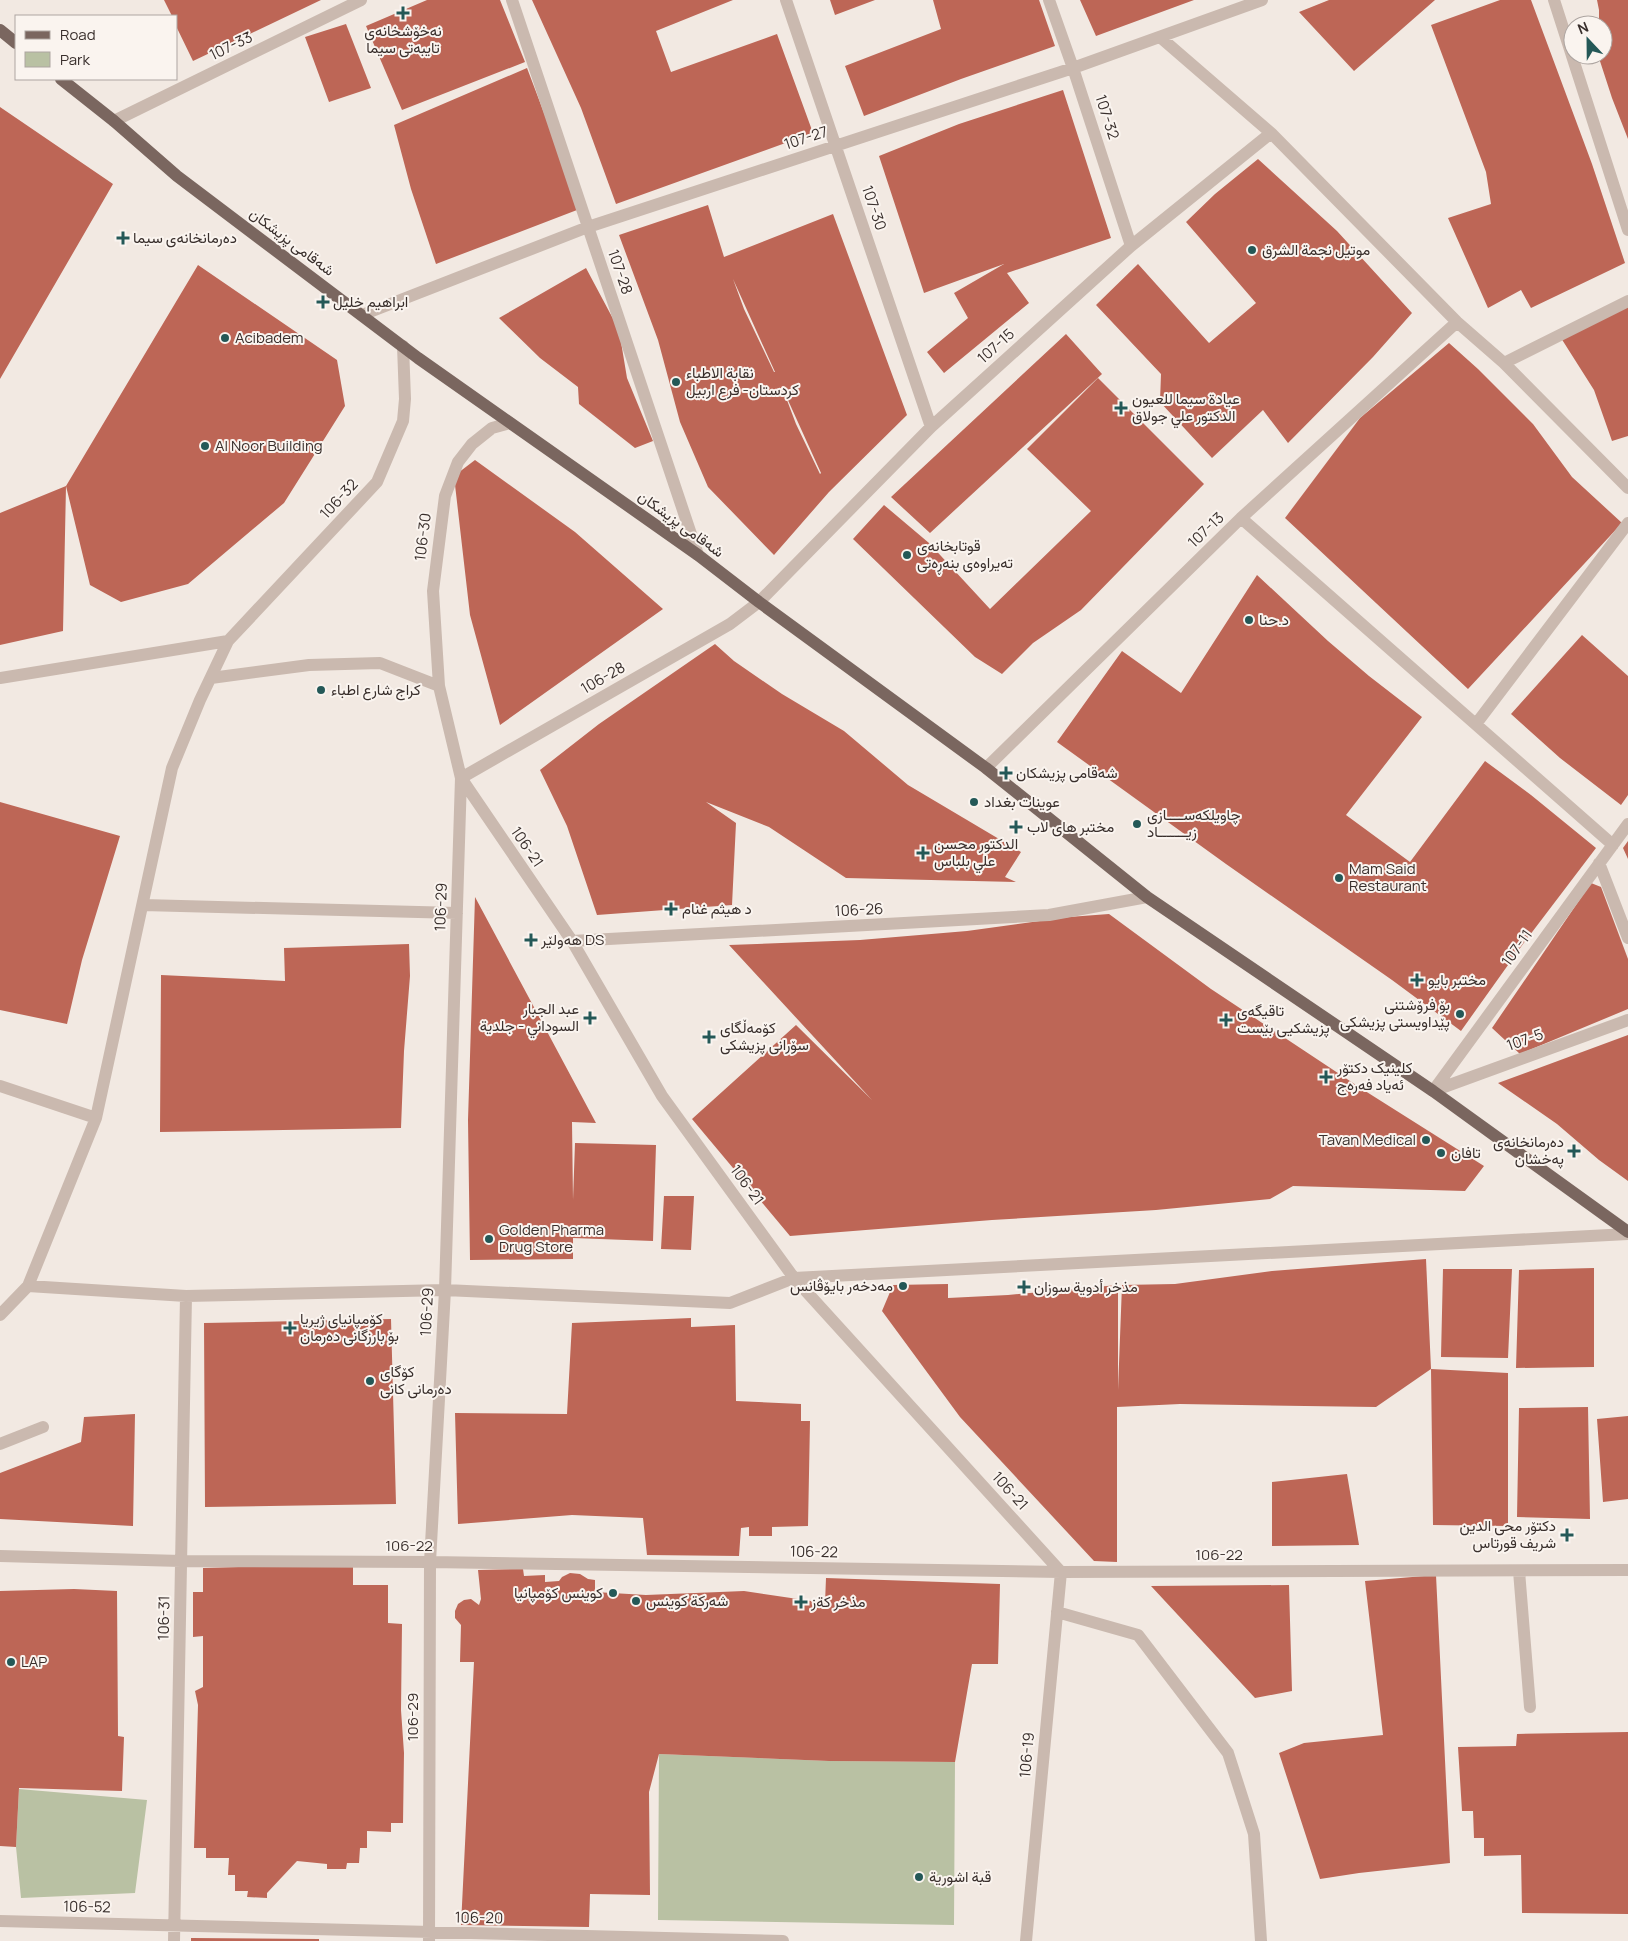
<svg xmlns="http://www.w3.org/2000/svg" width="1628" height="1941" font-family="Manrope,Vazirmatn,sans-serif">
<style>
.green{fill:#b9c1a3}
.building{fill:#bd6656;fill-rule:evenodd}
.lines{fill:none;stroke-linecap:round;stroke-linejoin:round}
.minor{stroke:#cab9af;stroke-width:12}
.major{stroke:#7a665f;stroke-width:12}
.poi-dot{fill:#245857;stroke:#faf4ef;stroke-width:2}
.labels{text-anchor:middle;stroke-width:4;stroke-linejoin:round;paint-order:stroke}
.poi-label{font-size:15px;fill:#392f2c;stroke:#faf4ef;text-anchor:start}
.street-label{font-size:15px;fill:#392f2c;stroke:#faf4ef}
</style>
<rect width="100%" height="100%" fill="#f2e9e2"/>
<path class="green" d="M659 1754 829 1761 955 1762 954 1925 658 1920Z
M19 1789 147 1800 135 1893 21 1898 16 1847Z"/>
<path class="building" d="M164 0H321L193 61 176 26V16H172Z
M427 0H500L525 62 402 110 366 26Z
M532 0H733L656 31 671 72 777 34 813 133 616 204 581 108Z
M830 0H875L835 15Z
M933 0H1039L1055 46 961 79 864 116 845 66 941 29Z
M1080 0H1194L1096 36Z
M1329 0H1435L1354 71 1299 12Z
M1500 0H1531L1592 164 1625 263 1531 308 1521 290 1488 308 1448 218 1491 204 1486 172 1431 25Z
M1597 0H1628V139L1612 98 1598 55H1603V25H1599V10Z
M346 24 371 88 329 102 305 37Z
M527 68 552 134 577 210 436 264 411 189 394 125Z
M1063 90 1111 238 1007 273 1029 303 944 373 927 352 968 318 954 293 1004 264 924 293 879 156 959 124Z
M0 107 113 184 0 379Z
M1258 159 1337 231 1412 313 1373 357 1288 443 1263 410 1212 458 1160 402 1161 374 1096 305 1138 264 1209 343 1256 303 1186 222 1215 194Z
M708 205 724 257 833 214 907 415 829 492 774 555 708 487 680 422 658 340 619 235ZM733 279 775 372H774L744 309ZM782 387 821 473 820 474 796 424Z
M198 265 337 360 345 406 284 503 188 584 121 602 90 585 66 486Z
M586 268 619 330 627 378 653 441 635 448 579 404 578 387 540 358 499 318Z
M1628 306V436L1612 441 1594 390 1561 338Z
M1066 334 1102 374 930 533 891 497Z
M1449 343 1478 369 1533 424 1572 477 1622 523 1468 689 1285 518 1360 418Z
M1098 378 1204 484 1081 610 1033 643 1002 674 975 657 853 539 884 505 929 543 990 609 1091 511 1027 449Z
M475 460 575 532 663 609 500 725 470 615 454 476Z
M66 486 63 631 0 645V513Z
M1257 575 1328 641 1369 676 1422 717 1346 815 1410 862 1485 761 1531 795 1596 848 1523 944 1461 1031 1392 980 1226 864 1057 742 1122 651 1181 693Z
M1582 635 1628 676V795L1621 805 1560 758 1511 714Z
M715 644 734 661 782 694 844 731 908 785 1021 852 1005 877 1016 882 846 878 769 827 706 802 736 823 732 905 597 915 567 826 540 770 599 724Z
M0 802 120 836 82 960 67 1024 0 1010Z
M1628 841V859L1623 848Z
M1591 883 1601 887 1628 959V1009L1520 1054 1492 1028Z
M475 897 596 1123 572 1122 573 1200 575 1143 656 1145 653 1241 573 1238V1259L470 1260 468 1120Z
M1109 914 1211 989 1362 1089 1484 1166 1465 1191 1293 1186 1270 1199 1156 1210 992 1220 790 1236 692 1119 796 1025 872 1100 729 945 860 940 967 931 1069 917Z
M409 944 410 976 404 1051 401 1128 160 1132 161 975 285 981 284 948Z
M1628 1035V1181L1599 1160 1557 1124 1498 1083Z
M664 1196H694L691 1250 661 1249Z
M1426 1259 1431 1369 1508 1373V1526L1433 1525 1431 1369 1376 1407 1180 1404 1117 1407V1562L1094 1561 960 1417 882 1311 893 1285 948 1284V1298L1008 1295 1118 1285V1390L1122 1285 1175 1284 1272 1271Z
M1594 1268V1367L1516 1368 1519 1270Z
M1443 1269H1512L1508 1358 1441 1357Z
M691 1318V1327L735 1325 736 1401 801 1404V1421H810L808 1526 772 1527V1536H749V1527L741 1528 739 1556 647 1555 643 1518 572 1515 458 1524 455 1413 567 1414 572 1323Z
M391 1319 396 1504 205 1507 204 1323Z
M1588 1407 1590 1519 1517 1517 1519 1408Z
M135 1414 133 1526 0 1519V1473L81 1442 84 1417Z
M1628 1416V1499L1603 1502 1597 1419Z
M1347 1474 1359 1545 1272 1546V1482Z
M277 1566H353V1585H388V1623L402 1624 401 1710 404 1753 403 1823H391V1832L367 1831V1848H360L359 1863H347L346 1869H327V1864L297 1861 267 1893V1898L247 1897 248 1891H235V1875H228L229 1858H206V1848H194L198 1705 195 1691 203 1687V1636L193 1637V1592H203V1568Z
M523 1569 524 1576 545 1575V1582L559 1581 562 1577 570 1573 580 1574 588 1579 595 1580V1592L646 1595 744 1591 825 1603 826 1578 1000 1584 998 1664H972L955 1762 829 1761 659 1754 649 1792 650 1895 590 1894 589 1927 461 1925 474 1662H460L461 1625 455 1618V1611L458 1604 464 1600 471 1599 479 1605 481 1599 478 1570Z
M1436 1575 1450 1863 1359 1873 1320 1879 1279 1753 1304 1743 1383 1735 1365 1581Z
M1289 1585 1292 1691 1255 1698 1151 1586Z
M74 1589 117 1591 118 1736 124 1737 122 1791 19 1788 16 1847 0 1846V1591Z
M1628 1732V1914L1522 1913 1521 1855 1484 1856V1838H1474L1473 1811H1462L1458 1747 1516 1746 1517 1734Z
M191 1938 319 1939V1941H191Z"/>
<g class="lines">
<path class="minor" d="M512 0 698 555
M786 0 931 427
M1049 0 1073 68 1131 246
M1554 0 1628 230
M1160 37 1271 133 1457 322 1504 363 1628 488
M114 121 361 0
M362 315 588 227 1073 68 1262 0
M1504 363 1628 301
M1241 518 1613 845
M0 678 228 641
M211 678 309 665 380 663 439 686
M1476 724 1628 523
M986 768 1241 518 1457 322
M1599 863 1628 938
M143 905 457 913
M572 941 1049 915 1147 897
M0 1086 96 1118
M1433 1091 1628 824
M1433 1091 1628 1020
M28 1286 186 1296 445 1290 730 1303 794 1278 1628 1234
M0 1315 28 1286 96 1118 172 768 200 700 228 641 377 482 403 421 405 399 403 346
M0 1444 43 1427
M0 1556 181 1561 430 1562 1061 1572 1628 1570
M1519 1571 1530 1707
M1057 1612 1138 1635 1228 1753 1254 1834 1261 1941
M0 1921 783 1941
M174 1941 186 1296
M429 1941 430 1562 445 1290 461 778 439 686 433 591 445 496 458 462 472 444 492 428 510 423
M1026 1941 1061 1572 794 1278 662 1096 572 941 461 778 730 624 759 602 931 427 1131 246 1271 133"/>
<path class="major" d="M0 30 16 43
M61 79 114 121 177 176 418 358 698 555 759 602 986 768 1147 897 1433 1091 1628 1232"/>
</g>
<g class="poi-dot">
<path d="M400.5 5.5h5v5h5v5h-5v5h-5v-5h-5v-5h5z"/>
<path d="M120.5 230.5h5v5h5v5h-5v5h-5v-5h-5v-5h5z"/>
<circle cx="1252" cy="250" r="5"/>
<path d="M320.5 294.5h5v5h5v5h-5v5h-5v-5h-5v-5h5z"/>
<circle cx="225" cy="338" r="5"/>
<circle cx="676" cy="382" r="5"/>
<path d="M1118.5 400.5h5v5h5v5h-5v5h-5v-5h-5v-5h5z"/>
<circle cx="205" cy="446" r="5"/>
<circle cx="907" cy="555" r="5"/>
<circle cx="1249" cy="620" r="5"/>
<circle cx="321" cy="690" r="5"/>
<path d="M1003.5 765.5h5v5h5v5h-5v5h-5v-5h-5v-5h5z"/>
<circle cx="974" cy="802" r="5"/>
<circle cx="1137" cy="824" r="5"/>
<path d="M1013.5 819.5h5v5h5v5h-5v5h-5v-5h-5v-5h5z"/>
<path d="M920.5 845.5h5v5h5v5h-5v5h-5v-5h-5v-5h5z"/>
<circle cx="1339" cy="878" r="5"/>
<path d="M668.5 901.5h5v5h5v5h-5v5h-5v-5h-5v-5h5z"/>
<path d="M528.5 932.5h5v5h5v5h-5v5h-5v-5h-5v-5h5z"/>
<path d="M1414.5 972.5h5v5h5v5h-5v5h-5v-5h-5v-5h5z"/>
<circle cx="1460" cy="1014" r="5"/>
<path d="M587.5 1010.5h5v5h5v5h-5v5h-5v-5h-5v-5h5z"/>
<path d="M1223.5 1012.5h5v5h5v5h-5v5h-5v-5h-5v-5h5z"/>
<path d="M706.5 1029.5h5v5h5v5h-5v5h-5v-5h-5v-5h5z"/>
<path d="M1323.5 1069.5h5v5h5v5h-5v5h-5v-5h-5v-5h5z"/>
<circle cx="1426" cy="1140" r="5"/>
<path d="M1571.5 1143.5h5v5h5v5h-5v5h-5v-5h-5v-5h5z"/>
<circle cx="1441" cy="1153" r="5"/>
<circle cx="489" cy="1239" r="5"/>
<circle cx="903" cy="1286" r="5"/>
<path d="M1021.5 1279.5h5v5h5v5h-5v5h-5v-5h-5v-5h5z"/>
<path d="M287.5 1320.5h5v5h5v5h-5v5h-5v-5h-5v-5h5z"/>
<circle cx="370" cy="1381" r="5"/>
<path d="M1564.5 1527.5h5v5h5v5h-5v5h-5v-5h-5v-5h5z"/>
<circle cx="613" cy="1593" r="5"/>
<circle cx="636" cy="1601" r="5"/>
<path d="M798.5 1594.5h5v5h5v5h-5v5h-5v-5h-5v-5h5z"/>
<circle cx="11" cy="1662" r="5"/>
<circle cx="919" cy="1877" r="5"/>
</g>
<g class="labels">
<g class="poi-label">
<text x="403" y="36" text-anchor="middle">نەخۆشخانەی<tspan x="403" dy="17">تایبەتی سیما</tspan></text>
<text x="133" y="243">دەرمانخانەی سیما</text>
<text x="1262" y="255">موتيل نجمة الشرق</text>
<text x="333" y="307">ابراهيم خليل</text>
<text x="235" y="343">Acibadem</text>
<text x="686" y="378">نقابة الاطباء<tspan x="686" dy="17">کردستان- فرع اربيل</tspan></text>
<text x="1132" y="404">عيادة سيما للعيون<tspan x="1132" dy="17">الدكتور علي جولاق</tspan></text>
<text x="215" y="451">Al Noor Building</text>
<text x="917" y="551">قوتابخانه‌ی<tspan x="917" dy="17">ته‌یراوه‌ی بنه‌ڕه‌تی</tspan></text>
<text x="1259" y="625">د.حنا</text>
<text x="331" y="695">كراج شارع اطباء</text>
<text x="1016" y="778">شەقامی پزیشکان</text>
<text x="984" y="807">عوينات بغداد</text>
<text x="1147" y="820">چاویلکەســــازی<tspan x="1147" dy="17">زیـــــــاد</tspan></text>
<text x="1027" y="832">مختبر هاى لاب</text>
<text x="934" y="849">الدكتور محسن<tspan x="934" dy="17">علي بلباس</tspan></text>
<text x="1349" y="874">Mam Said<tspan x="1349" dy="17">Restaurant</tspan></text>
<text x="682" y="914">د هيثم غنام</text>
<text x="541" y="945">هەولێر DS</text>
<text x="1428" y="985">مختبر بايو</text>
<text x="1450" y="1010" text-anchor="end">بۆ فرۆشتنی<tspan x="1450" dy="17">پێداویستی پزیشکی</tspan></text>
<text x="579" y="1014" text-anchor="end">عبد الجبار<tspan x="579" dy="17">السوداني - جلدية</tspan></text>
<text x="1237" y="1016">تاقیگەی<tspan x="1237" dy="17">پزیشکیی بێست</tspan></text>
<text x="720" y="1033">کۆمەڵگای<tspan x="720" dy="17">سۆرانی پزیشکی</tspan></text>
<text x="1337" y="1073">کلینیک دکتۆر<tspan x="1337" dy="17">ئەیاد فەرەج</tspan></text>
<text x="1416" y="1145" text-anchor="end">Tavan Medical</text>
<text x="1564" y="1147" text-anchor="end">دەرمانخانەی<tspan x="1564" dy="17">پەخشان</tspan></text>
<text x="1451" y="1158">تافان</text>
<text x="499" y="1235">Golden Pharma<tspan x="499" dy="17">Drug Store</tspan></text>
<text x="893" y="1291" text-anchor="end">مەدخەر بایۆڤانس</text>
<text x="1034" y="1292">مذخر أدوية سوزان</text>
<text x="300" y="1324">کۆمپانیای ژیریا<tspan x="300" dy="17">بۆ بارزگانی دەرمان</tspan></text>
<text x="380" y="1377">کۆگای<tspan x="380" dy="17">دەرمانی کانی</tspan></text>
<text x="1556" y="1531" text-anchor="end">دکتۆر محی الدین<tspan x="1556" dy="17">شریف قورتاس</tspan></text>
<text x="603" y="1598" text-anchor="end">کوینس کۆمپانیا</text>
<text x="646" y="1606">شەرکة كوينس</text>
<text x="811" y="1607">مذخر كةز</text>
<text x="21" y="1667">LAP</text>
<text x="929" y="1882">قبة اشورية</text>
</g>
<g class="street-label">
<text transform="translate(231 46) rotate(-26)" y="5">107-33</text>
<text transform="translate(1107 117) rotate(72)" y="5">107-32</text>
<text transform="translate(806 138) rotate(-18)" y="5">107-27</text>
<text transform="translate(874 208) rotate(71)" y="5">107-30</text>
<text transform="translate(292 242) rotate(37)" y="5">شەقامی پزیشکان</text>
<text transform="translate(620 272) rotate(71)" y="5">107-28</text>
<text transform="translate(996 346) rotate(-42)" y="5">107-15</text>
<text transform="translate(339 499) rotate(-47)" y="5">106-32</text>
<text transform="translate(681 524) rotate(36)" y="5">شەقامی پزیشکان</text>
<text transform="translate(1206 530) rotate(-44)" y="5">107-13</text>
<text transform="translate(423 537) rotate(-83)" y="5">106-30</text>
<text transform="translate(603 678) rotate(-30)" y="5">106-28</text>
<text transform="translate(527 847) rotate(56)" y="5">106-21</text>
<text transform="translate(441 907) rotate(-88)" y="5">106-29</text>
<text transform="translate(859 910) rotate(-3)" y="5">106-26</text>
<text transform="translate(1517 948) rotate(-54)" y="5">107-11</text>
<text transform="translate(1525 1040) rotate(-20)" y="5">107-5</text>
<text transform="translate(747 1185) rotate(54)" y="5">106-21</text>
<text transform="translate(427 1312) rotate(-87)" y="5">106-29</text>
<text transform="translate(1010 1491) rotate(48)" y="5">106-21</text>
<text x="409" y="1551">106-22</text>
<text transform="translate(814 1552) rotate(1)" y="5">106-22</text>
<text x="1219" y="1560">106-22</text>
<text transform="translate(164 1618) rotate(-89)" y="5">106-31</text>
<text transform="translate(413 1717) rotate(-90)" y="5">106-29</text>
<text transform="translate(1027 1755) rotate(-85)" y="5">106-19</text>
<text transform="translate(87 1907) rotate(1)" y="5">106-52</text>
<text transform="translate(479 1918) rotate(1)" y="5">106-20</text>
</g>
</g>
<rect x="15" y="15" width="162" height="65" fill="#faf4ef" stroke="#ada5a1"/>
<rect x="25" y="31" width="25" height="8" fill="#7a665f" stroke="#ada5a1"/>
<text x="60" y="40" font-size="15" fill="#392f2c">Road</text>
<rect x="25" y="52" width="25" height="15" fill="#b9c1a3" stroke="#ada5a1"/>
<text x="60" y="65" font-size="15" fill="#392f2c">Park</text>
<g transform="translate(1588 40) rotate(338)"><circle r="24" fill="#faf4ef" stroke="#ada5a1"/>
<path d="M0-4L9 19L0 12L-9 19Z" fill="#245857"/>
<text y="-8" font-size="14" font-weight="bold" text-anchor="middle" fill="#392f2c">N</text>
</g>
</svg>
